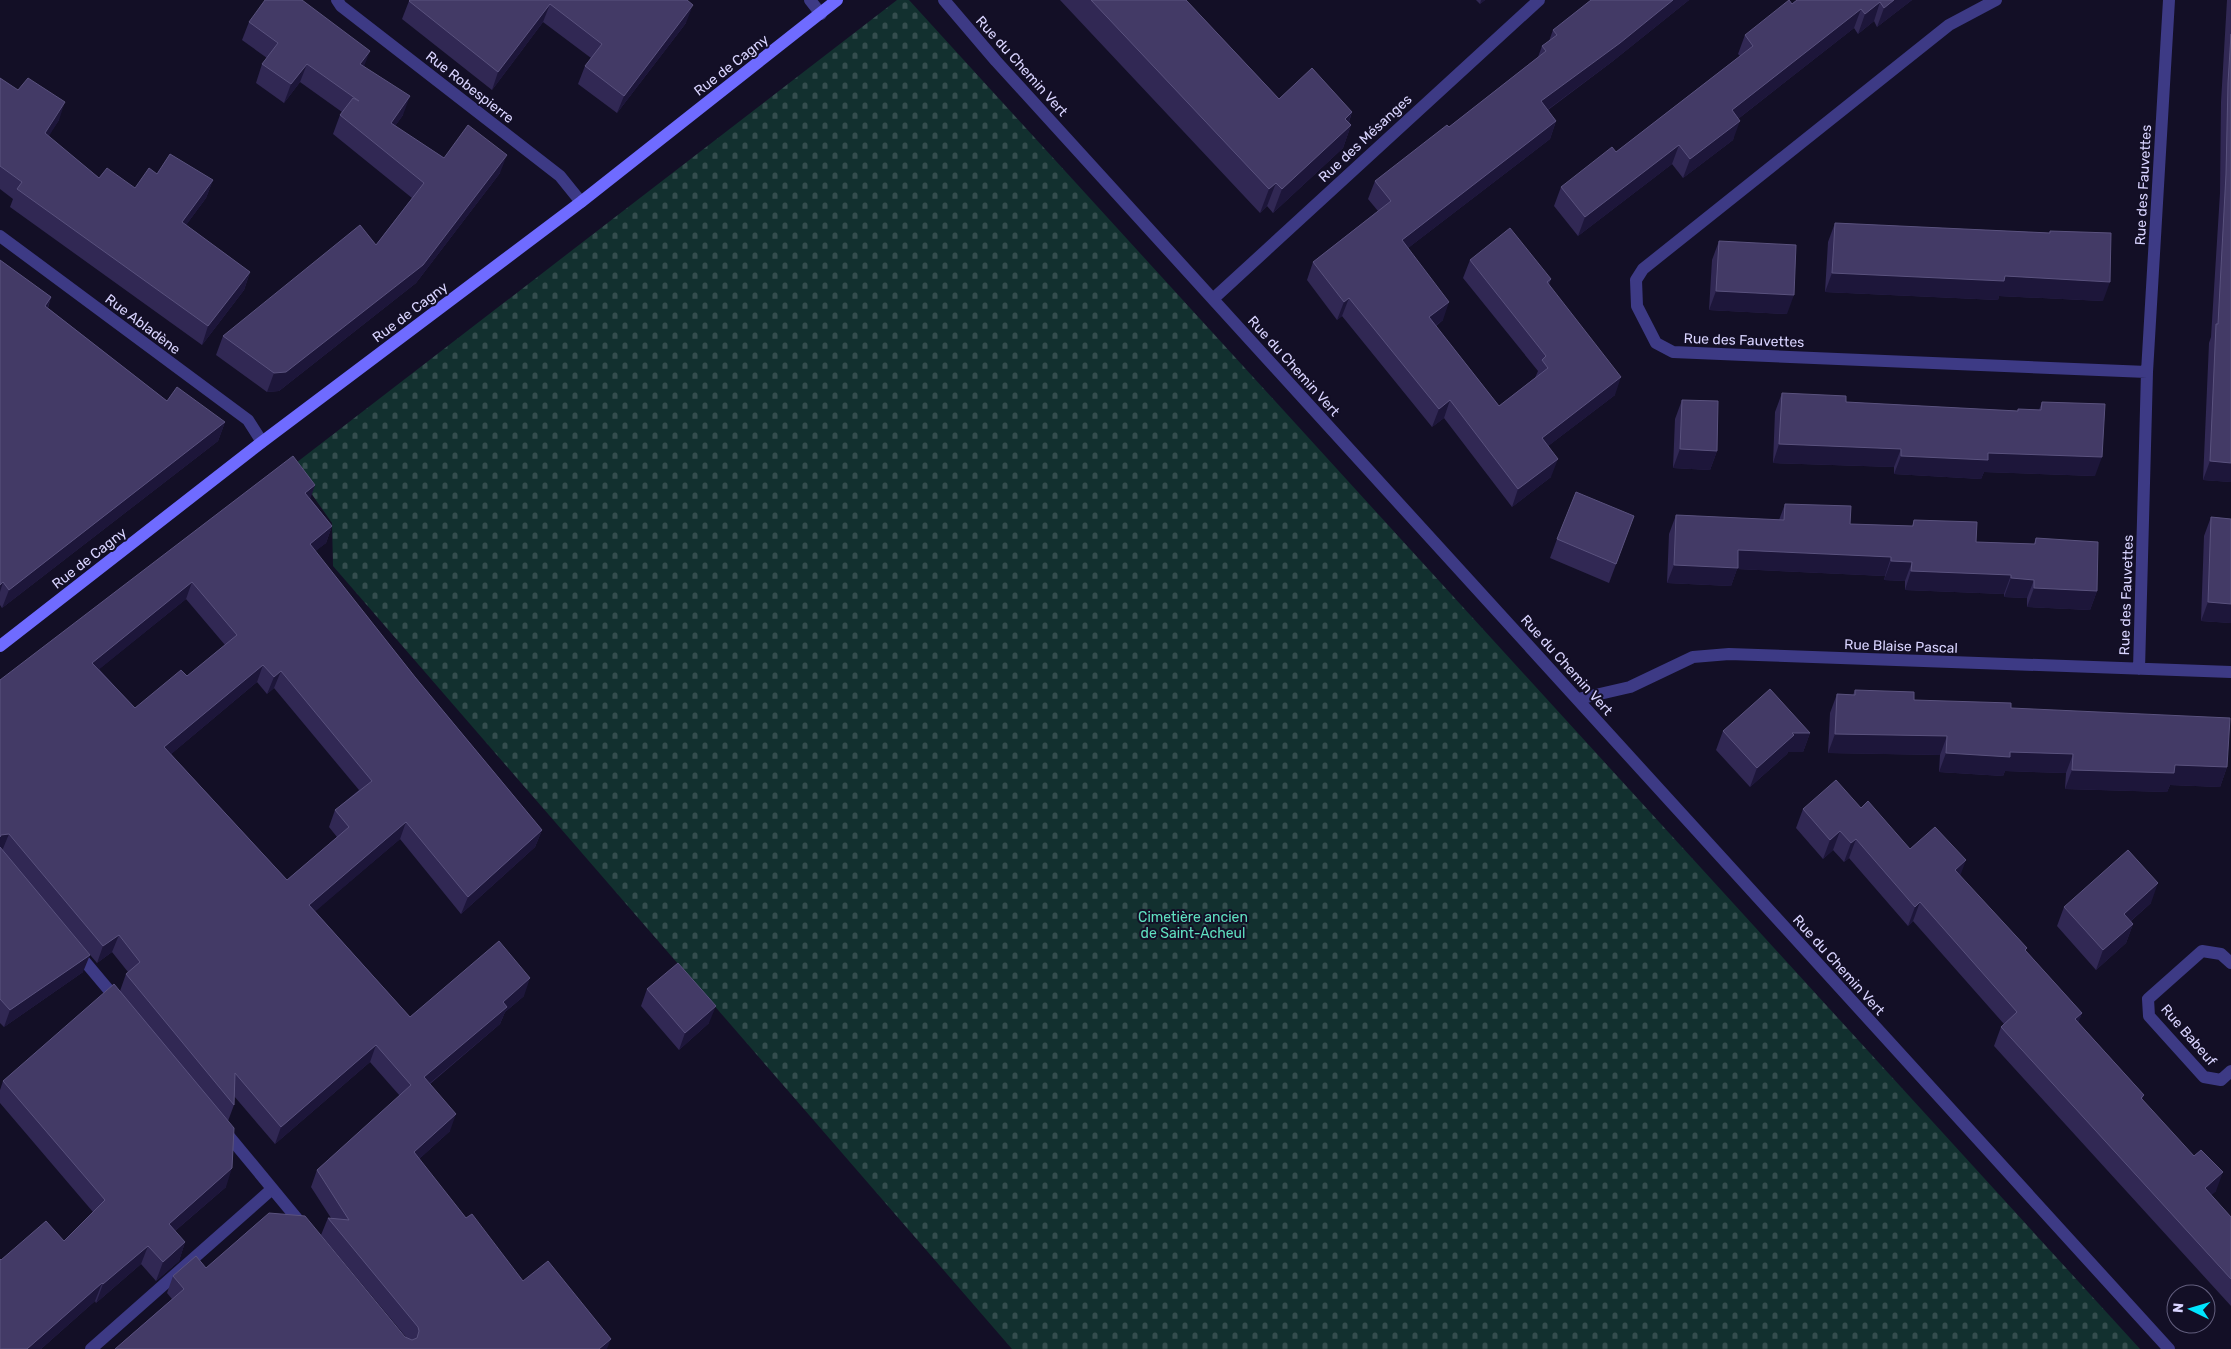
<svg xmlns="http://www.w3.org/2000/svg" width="2231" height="1349" font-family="Rubik,sans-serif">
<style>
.cemetery{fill:url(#cemetery-stones)}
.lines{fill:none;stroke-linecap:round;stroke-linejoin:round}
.street{stroke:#3d3a85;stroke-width:12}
.secondary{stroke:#6f6bff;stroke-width:12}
.wall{fill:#312854;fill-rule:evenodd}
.shaded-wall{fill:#1d163a}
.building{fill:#433a66;stroke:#5a527e;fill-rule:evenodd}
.labels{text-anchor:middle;stroke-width:4;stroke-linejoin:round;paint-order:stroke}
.street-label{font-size:14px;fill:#d9d4ff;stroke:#130f26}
.park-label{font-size:14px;fill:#5fe0c0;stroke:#130f26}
</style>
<defs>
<pattern id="cemetery-stones" width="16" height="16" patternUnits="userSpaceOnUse" patternTransform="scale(1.25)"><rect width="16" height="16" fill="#12302f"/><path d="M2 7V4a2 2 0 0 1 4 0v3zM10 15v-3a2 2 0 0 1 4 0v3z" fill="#344d4e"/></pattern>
</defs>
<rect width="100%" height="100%" fill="#130f26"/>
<path class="cemetery" d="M897 0H909L2140 1349H1012L333 566 332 523 292 466Z"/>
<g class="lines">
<path class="street" d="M337 0 341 6 560 176 581 202
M810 0 821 14
M944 0 996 61 2169 1349
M1996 0 1949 25 1643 269 1636 280 1637 306 1656 343 1673 352 2147 372
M0 236 248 420 262 442
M1213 299 1539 0
M2139 669 2147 372 2169 0
M1578 699 1630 687 1693 657 1729 654 2231 672
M76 951 118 1001
M2231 963 2221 954 2202 951 2148 999 2149 1016 2204 1077 2221 1080 2231 1071
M223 1129 304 1227
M91 1349 272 1189"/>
<path class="secondary" d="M0 646 262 442 581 202 837 0"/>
</g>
<path class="wall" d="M687 0 686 23 617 113 578 84 585 66 591 58 543 22 492 90 402 19 409 1Z
M1060 0H1186L1279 99 1352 112 1349 122 1351 125 1343 148 1273 213 1267 206 1260 213Z
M1476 0H1485L1480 4Z
M1591 0H1689L1613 61 1548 110 1556 121 1550 139 1408 248 1443 320 1436 326 1499 406 1535 378 1538 371 1463 278 1470 260 1551 279 1549 284 1615 395 1548 446 1551 477 1512 507 1444 418 1432 427 1342 316 1337 320 1307 280 1313 262 1378 211 1368 199 1375 181 1449 127 1538 57 1542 46 1549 41 1553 30Z
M1797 0H1912L1877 27 1874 21 1858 34 1854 28 1738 119 1733 140 1683 178 1672 164 1578 236 1554 206 1561 187 1616 152 1740 56 1738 54 1745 35Z
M2227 0H2231V482L2203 480 2209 343 2211 337 2220 193 2221 102Z
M249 22 364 66 403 115 395 126 444 158 500 173 416 283 279 391 267 392 216 355 223 336 376 245 412 198 333 134 340 115 342 112 300 82 284 103 256 83 262 64 267 58 242 40Z
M0 78 59 120 48 136 99 178 135 188 157 174 213 180 206 198 186 225 250 272 244 290 202 345 10 207 13 199 0 189Z
M1835 223 2049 233 2050 231 2103 301 1999 296 1998 300 1825 292 1828 242Z
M1719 241 1787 314 1709 310 1712 260Z
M0 260 51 297 48 308 167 401 225 422 218 441 2 608 0 605Z
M1782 393 1846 402 2017 411 2018 409 2039 410 2042 402 2095 476 1984 472 1981 479 1894 474V467L1773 463 1775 412Z
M1682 400 1717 451 1710 470 1673 468 1675 419Z
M315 485 310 498 332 526 326 543 315 551 415 677 542 830 535 847 461 914 400 839 315 911 410 1017 524 996 505 1012 500 1024 430 1084 450 1131 419 1159 466 1218 523 1281 611 1339 115 1349 172 1299 167 1293 173 1276 206 1268 406 1337 321 1235 328 1218H331L311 1187 317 1170 400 1096 370 1062 275 1144 234 1096V1105L228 1121 226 1187 175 1231 185 1242 179 1261 156 1281 141 1264 96 1303 95 1301 41 1349H0L1 1260 64 1241 93 1212 0 1103V1090L3 1081 120 991 126 974 128 972 112 952 97 963 61 921 83 972 4 1027 0 1023V680ZM186 599 225 645 187 676 135 708 99 669ZM257 682 267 694 274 688 359 790 335 810 329 827 337 837 287 880 171 754Z
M1785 504 1850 524 1912 526 1914 520 1976 542 2034 544 2036 538 2097 591 2090 610 2027 607V598L2004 597V594L1905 590V581L1884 580 1885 576 1737 569 1731 586 1667 583 1669 534 1676 515 1779 520Z
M1634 516 1609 583 1550 558 1557 539Z
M2211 517 2231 519V623L2201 621 2204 536Z
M1855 690 1914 700 2011 708 2227 767 2220 787 2170 785 2167 792 2065 789 2066 773 2005 771 2003 776 1939 772 1940 755 1828 753 1830 713 1837 694 1853 695Z
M1723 731 1810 733 1803 752H1788L1787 754 1750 787 1716 750Z
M1861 808 1910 849 1960 876 2026 951 2082 1013 2078 1022 2144 1095 2142 1099 2216 1191 2211 1195 2231 1217V1306L1994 1046 2001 1027 2004 1024 1913 921 1908 926 1849 858 1844 862 1833 850 1823 859 1796 828 1803 809Z
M2151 903 2131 921 2133 924 2126 943 2096 970 2057 926 2064 907Z
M647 989 709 1023 679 1050 641 1006Z"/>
<path class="shaded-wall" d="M1481 0H1485L1480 4Z
M1673 0H1689L1613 61 1535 119 1541 101Z
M1894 0H1912L1877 27 1884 8Z
M1880 2 1874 21 1858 34 1865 14Z
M550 4 543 22 492 90 498 72Z
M693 5 686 23 617 113 624 96Z
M1861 9 1854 28 1725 129 1732 110Z
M370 51 363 69 360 64Z
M307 64 300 82 284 103 291 84Z
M410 96 403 115 384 141 391 123Z
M65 102 59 120 39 152 45 133Z
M1352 112 1346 129 1351 125 1343 148 1273 213 1282 189 1345 119Z
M1556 121 1550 139 1395 258 1402 240Z
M1740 121 1733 140 1683 178 1690 159Z
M1679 145 1672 164 1578 236 1585 217Z
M507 155 500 173 416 283 279 391 267 392 274 373Z
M213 180 206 198 175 240 182 222Z
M1276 183 1267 206 1260 213 1269 189Z
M250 272 244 290 202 345 208 326Z
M1832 273 2005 276 2110 282 2103 301 1999 296 1998 300 1825 292Z
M1716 291 1794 295 1787 314 1709 310Z
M51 297 45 315V306Z
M1349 298 1342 316 1337 320 1344 302Z
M1449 302 1443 320 1423 335 1429 317Z
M1621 377 1615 395 1535 456 1542 438Z
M1450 400 1444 418 1432 427 1439 409Z
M225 422 218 441 2 608 9 590Z
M1779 444 1901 449 1894 467 1773 463Z
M1680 449 1717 451 1710 470 1673 468Z
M1988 453 2102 457 2095 476 1984 472 1981 479 1894 474 1901 456Z
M1558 459 1551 477 1512 507 1518 489Z
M2210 461 2231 463V482L2203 480Z
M315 485 309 502 305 493Z
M332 526 326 543 303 561 310 544Z
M1738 550 1891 557 1885 576 1737 569 1731 586 1667 583 1674 565Z
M1891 561 1912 562 1905 581 1884 580Z
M1911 571 2011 575 2004 594 1905 590Z
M2011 578 2034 580 2027 598 2004 597Z
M3 582 0 592V585Z
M192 582 186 599 86 680 92 663Z
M2034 588 2097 591 2090 610 2027 607Z
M2208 602 2231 604V623L2201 621Z
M263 665 257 682 158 765 164 747Z
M281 671 274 688 267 694 274 677Z
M1792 733H1810L1803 752H1788L1787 754 1750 787 1757 768Z
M1835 734 1947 736 1940 755 1828 753Z
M2010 752 2073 754 2066 773 2005 771 2003 776 1939 772 1946 753Z
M2175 765 2227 767 2220 787 2170 785 2167 792 2065 789 2072 770Z
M406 822 400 839 303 922 309 905Z
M542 830 535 847 461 914 468 897Z
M1840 831 1833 850 1823 859 1830 840Z
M9 834 2 851 0 852V837L1 835Z
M1856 839 1849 858 1844 862 1851 843Z
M1966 860 1959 879 1955 870Z
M2158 883 2151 903 2117 933 2124 914Z
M1920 902 1913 921 1908 926 1915 907Z
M2133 924 2126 943 2096 970 2103 950Z
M119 935 112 952 97 963 103 946Z
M90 955 83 972 4 1027 10 1010Z
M530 978 524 996 505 1012 500 1024 417 1094 424 1077 503 1002Z
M716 1006 709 1023 679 1050 685 1033Z
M2082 1013 2075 1032V1019Z
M376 1045 370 1062 275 1144 281 1127Z
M456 1114 450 1131 408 1169 414 1152Z
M232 1168 226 1187 162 1242 169 1224Z
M2223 1172 2216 1191 2198 1207 2205 1188Z
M185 1242 179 1261 156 1281 163 1262Z
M148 1246 141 1264 96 1303 103 1284Z
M102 1283 95 1301 41 1349H27Z
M611 1339 607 1349H599Z"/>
<path class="building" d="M265 0H302L370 51 360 64 410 96 391 123 444 158 468 125 507 155 423 265 286 372 274 373 223 336 360 225 376 245 424 183 340 115 353 98 359 101 307 64 291 84 262 64 278 43 249 22Z
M410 0H687L693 5 624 96 585 66 602 44 550 4 498 72 409 1Z
M1091 0H1186L1279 99 1312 68 1352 112 1345 119 1351 125 1282 189 1276 183 1269 189Z
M1591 0H1673L1620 43 1541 101 1556 121 1402 240 1449 302 1429 317 1499 406 1548 368 1542 360 1546 356 1470 260 1510 228 1551 279 1547 282 1621 377 1542 438 1558 459 1518 489 1450 400 1439 409 1349 298 1344 302 1313 262 1391 201 1375 181 1447 125 1449 127 1546 51 1542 46 1557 35 1553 30Z
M1789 0 1792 4 1797 0H1894L1884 8 1880 2 1865 14 1861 9 1732 110 1740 121 1690 159 1679 145 1585 217 1561 187 1612 147 1616 152 1753 46 1745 35Z
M2231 34V463L2210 461 2216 324H2218L2226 174 2228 83Z
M0 78 18 90 28 78 65 102 45 133 99 178 107 168 135 188 149 168 157 174 170 154 213 180 182 222 250 272 208 326 17 189 22 182 0 166Z
M1835 223 2050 233V231L2111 233 2110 282 2005 276 2004 281 1832 273Z
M1719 241 1796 245 1794 295 1716 291Z
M0 260 51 297 45 306 167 401 177 387 225 422 9 590 3 582 0 585Z
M1782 393 1846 396V402L2018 411V409L2041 410 2042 402 2105 404 2102 457 1988 453V460L1901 456V449L1779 444Z
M1682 400 1718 401 1717 451 1680 449Z
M293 456 315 485 305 493 332 526 310 544 415 677 542 830 468 897 406 822 309 905 410 1017 499 941 530 978 503 1002 507 1007 424 1077 456 1114 414 1152 466 1218 472 1214 523 1281 548 1261 611 1339 599 1349H115L184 1289 173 1276 196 1256 206 1268 269 1213 305 1216 405 1337 412 1340 417 1338 419 1331 418 1327 328 1218 349 1220 317 1170 411 1085 376 1045 281 1127 235 1073 234 1105 126 974 140 962 119 935 103 946 9 834 1 835 0 837V680ZM192 582 237 635 187 676 181 670 135 708 92 663ZM263 665 274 677 281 671 372 781 335 810 349 827 287 880 164 747Z
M1576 492 1634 516 1616 564 1557 539Z
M1785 504 1851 506 1850 524 1913 526 1914 520 1977 522 1976 542 2035 544 2036 538 2098 542 2097 591 2034 588V580L2011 578V575L1911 571 1912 562 1891 561V557L1738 550V568L1674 565 1676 515 1784 520Z
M2211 517 2231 519V604L2208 602Z
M1770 689 1810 733H1792L1794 735 1757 768 1723 731Z
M1855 690 1914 692V700L2011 703V708L2230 718 2227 767 2175 765 2174 773 2072 770 2073 754 2010 752V757L1946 753 1947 736 1835 734 1837 694 1855 695Z
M1836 780 1861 808 1868 801 1910 849 1935 827 1966 860 1955 870 2027 948 2025 950 2082 1013 2075 1019 2144 1095 2141 1098 2194 1156 2201 1150 2223 1172 2205 1188 2231 1217V1279L2001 1027 2017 1012 1920 902 1915 907 1856 839 1851 843 1840 831 1830 840 1803 809Z
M0 847 90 955 10 1010 0 999Z
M2128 850 2158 883 2124 914 2133 924 2103 950 2064 907Z
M678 963 716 1006 685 1033 647 989Z
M114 984 234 1128 232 1168 169 1224 185 1242 163 1262 148 1246 103 1284 102 1283 27 1349H0V1259L1 1260 46 1221 64 1241 105 1200 3 1081Z"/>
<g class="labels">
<g class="street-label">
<text transform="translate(731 65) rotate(-38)" y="5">Rue de Cagny</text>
<text transform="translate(1022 66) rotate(48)" y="5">Rue du Chemin Vert</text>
<text transform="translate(470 87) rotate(38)" y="5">Rue Robespierre</text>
<text transform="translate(1365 138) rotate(-43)" y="5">Rue des Mésanges</text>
<text transform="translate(2143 185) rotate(-87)" y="5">Rue des Fauvettes</text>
<text transform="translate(410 312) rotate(-37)" y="5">Rue de Cagny</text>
<text transform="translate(143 324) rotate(37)" y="5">Rue Abladène</text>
<text transform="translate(1744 340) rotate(2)" y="5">Rue des Fauvettes</text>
<text transform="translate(1294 366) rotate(48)" y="5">Rue du Chemin Vert</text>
<text transform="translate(89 558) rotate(-38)" y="5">Rue de Cagny</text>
<text transform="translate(2126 595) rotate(-88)" y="5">Rue des Fauvettes</text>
<text transform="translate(1901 646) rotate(2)" y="5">Rue Blaise Pascal</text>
<text transform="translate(1567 665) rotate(48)" y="5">Rue du Chemin Vert</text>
<text transform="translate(1839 965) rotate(48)" y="5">Rue du Chemin Vert</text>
<text transform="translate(2189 1035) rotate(49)" y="5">Rue Babeuf</text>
</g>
<g class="park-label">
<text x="1193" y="922">Cimetière ancien<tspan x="1193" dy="16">de Saint-Acheul</tspan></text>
</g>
</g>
<g transform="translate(2191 1309) rotate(275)"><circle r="24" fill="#130f26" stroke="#625e7d"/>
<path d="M0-4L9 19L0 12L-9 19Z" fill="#00e5ff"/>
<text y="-8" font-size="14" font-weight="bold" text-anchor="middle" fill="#d9d4ff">N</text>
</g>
</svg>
